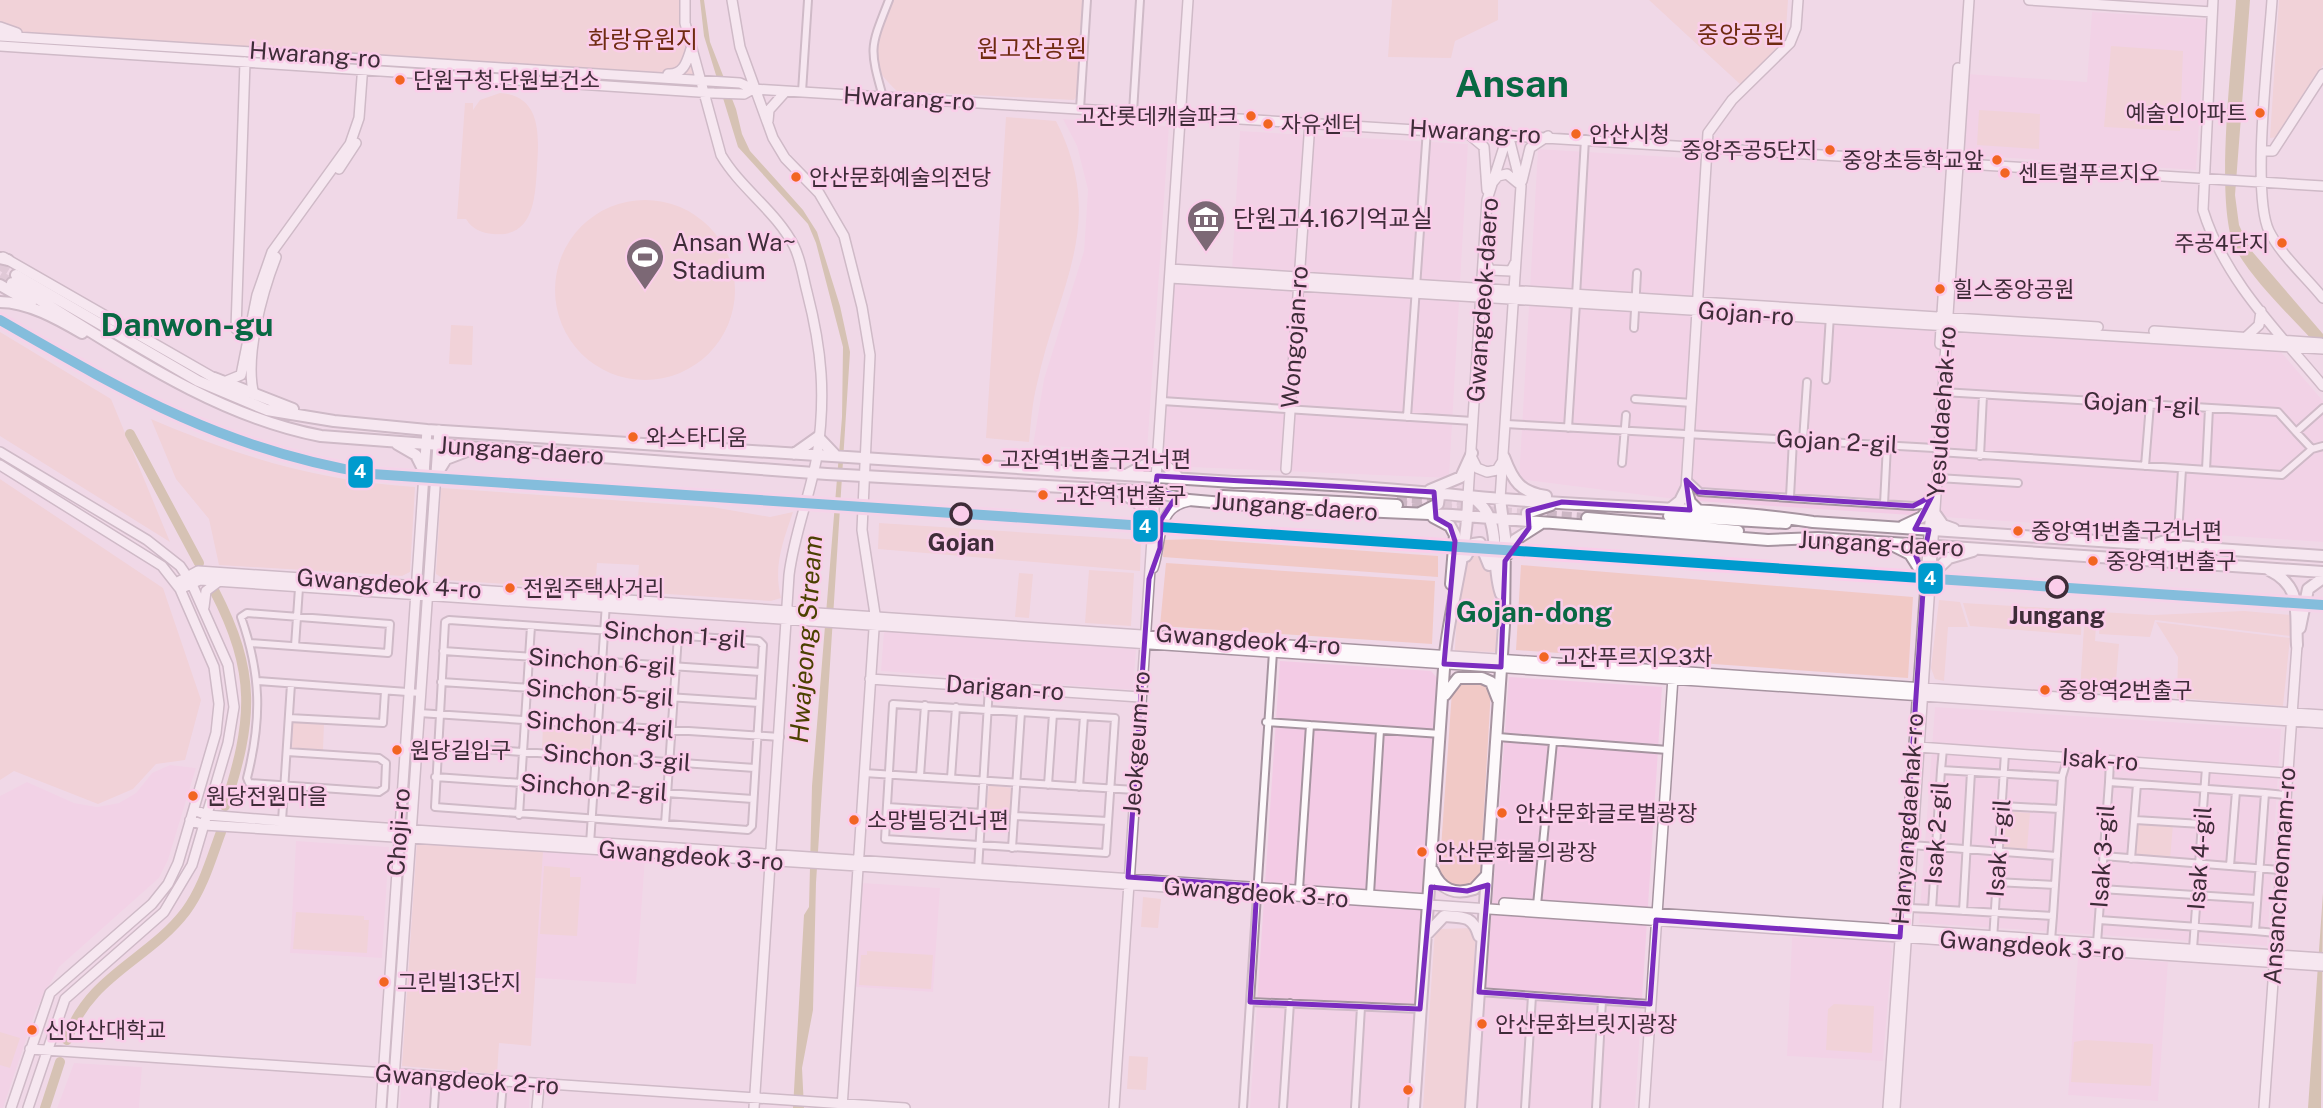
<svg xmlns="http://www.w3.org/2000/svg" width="2323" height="1108" font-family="'Public Sans','Noto Sans KR',sans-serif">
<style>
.built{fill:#f3cbe5}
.green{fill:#f1c9c6}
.water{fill:#b7a776}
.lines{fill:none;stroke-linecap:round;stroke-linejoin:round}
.river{stroke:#b7a776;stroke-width:10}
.primary-tunnel{stroke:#ccb6c4;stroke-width:10;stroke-dasharray:10 5;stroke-linecap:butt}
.street-casing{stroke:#a694a0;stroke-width:10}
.secondary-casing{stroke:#a694a0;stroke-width:12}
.primary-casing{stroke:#a694a0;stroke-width:14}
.street{stroke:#fdf9fb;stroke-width:6}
.secondary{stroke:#fdf9fb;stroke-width:9}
.primary{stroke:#fdf9fb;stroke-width:10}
.metro-1-casing{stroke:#fbcdea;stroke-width:16}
.metro-1{stroke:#009bce;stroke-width:10}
.marked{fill:none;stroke:#7b2cbf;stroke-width:5;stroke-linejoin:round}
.bus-dot{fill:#f26522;stroke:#fbcdea;stroke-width:2.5}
.stop-dot{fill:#fbcdea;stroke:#3e2c38;stroke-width:3.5}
.labels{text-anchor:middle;stroke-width:5;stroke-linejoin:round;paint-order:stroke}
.bus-label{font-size:22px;fill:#3e2c38;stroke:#fbcdea;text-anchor:start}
.park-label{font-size:24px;fill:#6f2b11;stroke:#fbcdea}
.street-label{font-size:24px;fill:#3e2c38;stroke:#fbcdea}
.poi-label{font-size:24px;fill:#3e2c38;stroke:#fbcdea;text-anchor:start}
.stop-label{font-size:24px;font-weight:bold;fill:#3e2c38;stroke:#fbcdea}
.water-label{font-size:26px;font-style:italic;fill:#4b4100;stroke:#fbcdea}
.quarter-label{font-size:28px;font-weight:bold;fill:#0a6843;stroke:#fbcdea}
.district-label{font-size:32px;font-weight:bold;fill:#0a6843;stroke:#fbcdea}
.town-label{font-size:38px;font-weight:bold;fill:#0a6843;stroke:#fbcdea}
.line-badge{stroke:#fbcdea;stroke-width:2.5}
.badge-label{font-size:19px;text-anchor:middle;font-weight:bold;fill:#fff}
</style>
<rect width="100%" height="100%" fill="#f0d8e7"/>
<path class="built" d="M2092 12 2206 19 2196 170 1962 155 1968 74 2087 82Z
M1063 119 1169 126 1147 452 1033 445 1044 379 1084 251 1088 190 1077 146Z
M1240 131 1468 144 1449 478 1163 466 1175 266 1232 269Z
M1538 149 1705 159 1695 313 2281 352 2323 401V542L1682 500 1519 479Z
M884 630 1136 649 1133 690 881 671Z
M1280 661 1431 671 1438 679 1407 1108H1250Z
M1509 677 1662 687 1635 1108H1477Z
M1935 707 2281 729 2267 946 1919 923Z
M170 765 196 768 168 860 159 878 59 967 36 1010 3 1108H0V796L27 782 74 803 97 807 119 803 136 793 152 773Z
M296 841 389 847 382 958 290 953Z
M543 851 645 858 636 984 535 978Z
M863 883 940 888 933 992 856 987Z
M1792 937 1889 941 1892 952 1883 1061 1787 1056Z
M2078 956 2168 962 2158 1101 2068 1095Z
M74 1063 142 1067 139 1108H57Z
M401 1082 530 1091 529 1108H400Z"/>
<path class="green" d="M0 0H680L679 22 700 84 37 38 0 24Z
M889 0H1085L1079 93 1074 100 897 91C858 53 870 45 889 0Z
M1392 0H1498V20L1455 41 1451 58 1388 57Z
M1649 0H1788L1785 44 1741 85Z
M2279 0H2323V65L2278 137 2270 138Z
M2111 46 2183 51 2180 131 2104 127Z
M500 93C542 96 539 136 537 168 535 198 534 238 493 234 482 233 472 229 466 219H457L465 103H473V110L480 100Z
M1979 110 2040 114 2039 149 1977 145Z
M1006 117 1056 121C1108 223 1058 285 1037 384 1032 403 1031 423 1029 442L986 438Z
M555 290a90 90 0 1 1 180 0a90 90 0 1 1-180 0Z
M451 325 473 326 472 365 449 364Z
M0 332 111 399 170 542 0 436Z
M151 419C240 457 318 481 415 487L410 572 402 576 219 565 209 519 176 479Z
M0 479 163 588 201 700 185 760 156 764 133 789 98 804 14 771 0 780Z
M441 488 712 507 770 517 793 512C783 542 773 566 781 598L771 601 637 592 639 565 597 563 595 590 445 580 436 574Z
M879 523 1141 540 1140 571 878 549Z
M1197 539 1438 556V577L1163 557 1164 540Z
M1478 547C1496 565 1498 626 1496 652L1455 651C1457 625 1457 562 1478 547Z
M1166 563 1435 581 1432 644 1160 626Z
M1521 565 1913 597 1908 678 1516 650Z
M1089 570 1134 573 1131 626 1085 623Z
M1019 573 1033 574 1029 618 1015 617Z
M1939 600 1960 602 1968 627H1948L1944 681 1935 679 1931 668Z
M1963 603 2082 610 2081 635 1970 626Z
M2085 610 2097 611 2095 641 2119 644 2115 693 2080 691Z
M2244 611 2292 615 2291 636 2155 620 2150 637 2099 634 2100 612 2153 615Z
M2156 622 2290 638 2283 706 2177 698 2178 657Z
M1481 681 1491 689 1480 878 1469 889 1448 887 1439 877 1452 691 1456 683Z
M293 721 324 723 323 751 292 750Z
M543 725 588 727 591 731 590 749 586 753 542 750Z
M989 785 1012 788 1009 830 984 828Z
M2004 811 2030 813 2027 849 2001 847Z
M2137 822 2173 825 2170 859 2134 856Z
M417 841 543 851 531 1046 499 1043 497 1074 402 1066Z
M544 866 570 868V877H581L577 936 540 934Z
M1143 897 1161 899 1158 928 1141 927Z
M296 912 364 916V920H369L367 953 293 949Z
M1476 928 1465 1108H1423L1435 929Z
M867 951 933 955 931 989 859 985 861 955H867Z
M1834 1004 1874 1006 1872 1053 1826 1050 1828 1009Z
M0 1032 20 1038 10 1068 0 1065Z
M2085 1040 2153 1044 2151 1086 2071 1082 2074 1042Z
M1129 1056 1148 1057 1146 1090 1127 1089Z"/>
<path class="water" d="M700 0H704L710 42 736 109 742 134 750 151 803 210 817 232 840 306 850 352 816 883 813 1010 802 1068 804 1108H793L804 915 809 907 812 786 842 417 843 347 816 243 808 224 738 147 704 36Z
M2236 0H2250L2235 195 2239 225 2250 249 2323 334V352C2296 321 2256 285 2236 250 2213 207 2233 55 2236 0Z
M2323 893 2321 1108H2308Z"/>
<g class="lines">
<path class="river" d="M130 434 199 563
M214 590C257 673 253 720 225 806
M67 1040C88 976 149 960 186 911 203 888 211 859 221 832
M45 1108 60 1062"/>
<path class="primary-tunnel" d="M0 265 16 275
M0 276 12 283
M1397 497 1477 502
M1397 505 1587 518"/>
<defs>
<path id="street" d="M802 92 808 0
M883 97C869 47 870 48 889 0
M1080 109 1087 0
M1133 112 1140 0
M1576 296 1585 139
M1634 328 1637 273
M1826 380 1830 315
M1943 392 2278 412 2296 432 2323 408
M1635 399 1692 403
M1162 401 1473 421
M1407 417 1427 129
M1506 424 1934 448 1939 452 2282 475 2312 449 2323 446
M1568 428 1576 303
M2296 432 2312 449
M1803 441 1807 382
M1980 456 1983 395
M1622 463 1626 415
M2145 466 2150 404
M2206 470 2209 408
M1938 478 2018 483
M1687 480 1700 492 1913 506 1922 505 1932 496
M1790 497 1793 440
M1884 504 1887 445
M2156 542 2178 534 2182 469
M449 620 759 641 763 645 752 826 748 830 435 807 445 622Z
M250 643 388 653 390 624 247 613 241 617C261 674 262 719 247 778L249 783 379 792 385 788 386 763 379 758 287 752
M295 646 299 588
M443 651 761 672
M258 681 421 693
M441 682 759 703
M893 704 1115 718 1106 853 885 839Z
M419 713 780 737
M289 718 383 723 385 691
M1266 722 1441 734
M1498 737 1668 750
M437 746 755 768
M1941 770 1943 749
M864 773 1135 790
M920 776 925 705
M435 777 753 799
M2062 777 2068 757
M951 778 956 707
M2109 782 2110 761
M1048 785 1053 714
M1079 787 1084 716
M2265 793 2285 795
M2002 806 2060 809
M887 807 982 813
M519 815 531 626
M1014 816 1108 821
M2135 820 2202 824
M282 821 291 684
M665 824 678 636
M590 844 606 603
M1911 845 2057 856
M1012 848 1021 712
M2103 856 2280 870
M2131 859 2137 784
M2230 866 2236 791
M978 870 989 687
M1996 882 2055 885
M1299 889 1310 725
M2101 889 2257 899
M1370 894 1380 730
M1537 905 1553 742
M1909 908 1932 909
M1963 911 1971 772
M2255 931 2276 933
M1993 940 2005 753
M2051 940 2053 916 2062 777 1941 770 1932 909 2053 916
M2097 943 2109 782 2265 793 2255 931 2099 920
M2193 949 2206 767
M1479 992 1650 1004
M1250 1002 1420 1009
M434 1108 436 1077
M501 1108 503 1082
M1243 1108 1273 652
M1283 1108 1290 1003
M1355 1108 1361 1007
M1525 1108 1532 996
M1596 1108 1602 1001"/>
<path id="secondary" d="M685 0V23L721 155C741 189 776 211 794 246 801 260 803 277 807 292 822 350 826 396 817 456 810 496 794 534 789 575L754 1108
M732 0 740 47 773 138 785 158 819 193 844 236 862 307 870 355 862 530 875 614 842 1108
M2029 0 2212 12
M2213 0 2203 210C2224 279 2278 332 2323 386
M2272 0C2269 48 2251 193 2269 231 2281 255 2306 277 2323 298
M0 27 17 33
M0 36 740 83 753 89 2323 186
M0 46 714 93 744 94 753 89
M668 74C684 75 687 61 691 49
M768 121 769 110 786 91
M1466 132 1484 147 1487 190
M2263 151H2273L2323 74
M339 169 356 143
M1522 181 1530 148 1548 136
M1493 182 1498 176 1507 174 1518 183
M3 257 214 378 224 382 241 375 257 295 272 252 350 144 359 118 363 64
M1485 260 1490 270 1511 271 1515 263
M1170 269 2098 327
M1170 278 2323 349
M236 329 245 62
M2154 331 2321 343
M2245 338 2259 325 2261 311
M1940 344 1958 68
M254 395C244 358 262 293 276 257
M0 452 147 540 180 566 191 582 228 665 234 707 228 743 192 865 164 912 65 999 28 1108
M1472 458 1477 468 1487 472 1497 470 1502 462
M0 465 162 566 180 589 214 667 219 704 216 733 178 863 168 884 152 904 50 993 11 1108
M1286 469 1310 122
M1686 489 1708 133 1732 100 1790 43 1796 28 1798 0
M1468 496 1487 200 1508 134
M1500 499 1521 186 1508 134
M1153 568C1162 542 1155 507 1189 501
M176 583 198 571 2323 715
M180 589 200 580 2323 723
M204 607 206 591 218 582
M870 679 1140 697
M1918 747 2287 773
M194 810 207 815 282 821 1427 899
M190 820 204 825 858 866 2323 966
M1504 903 2323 958
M30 1049 905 1108
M381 1108 427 430
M392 1108 439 430
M537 1108 539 1085
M1114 1108 1188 0
M1644 1108 1673 677
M1888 1108 1931 508
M1895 1108 1969 0
M2264 1108 2297 645"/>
<path id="primary" d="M0 258 8 260
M16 275 198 381 267 410 334 421 427 430 1234 482C1328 481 1422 493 1516 500 1615 508 1715 507 1813 522L2323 556
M12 283C109 341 209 415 321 436L827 474 1155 492 1189 500 1268 507 1452 515 1768 540 1818 538 2323 572
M0 285 31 303
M0 302C28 302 58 319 82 333
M214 378 293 409
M397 444 416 455 424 471
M794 454 818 437 836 456
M1504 457C1513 481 1520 492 1546 496
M1128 474 1158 458 1178 477
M436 475 446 459 467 451
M1430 490 1461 477 1472 453
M1122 493 1137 502 1153 521
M1223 496 1397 505
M1471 497C1505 516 1489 561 1501 594
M1670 509 1680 501 1686 489 1690 502 1699 511
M1420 513 1438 504 1439 497 1434 492
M1936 515 1943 525 1954 529
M1669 516 1786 523
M1433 517 1450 526 1455 535 1451 584
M1587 518 1738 531
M1534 522 1527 519V513L1551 505
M1903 526 1922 517 1931 506
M1894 546 1910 554 1924 576
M1507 555 1515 540 1540 524
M1466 556 1473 544 1480 543 1489 565
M2269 570C2303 587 2295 611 2297 645
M1931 575 1949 558 1973 551
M2300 628 2308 589 2323 578
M1445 695 1458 678H1482L1491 682 1498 700
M1433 871C1441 890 1455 895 1474 889L1487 875
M1428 933 1444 916C1464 917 1473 916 1479 936
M1414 1108 1445 654C1451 600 1468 550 1468 496
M1471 1108 1504 625 1505 537 1500 499"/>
</defs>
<use href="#street" class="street-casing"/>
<use href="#secondary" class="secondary-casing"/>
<use href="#primary" class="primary-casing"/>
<use href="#street" class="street"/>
<use href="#secondary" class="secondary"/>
<use href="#primary" class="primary"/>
<defs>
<path id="metro-1" d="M0 320C127 393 224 450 372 474L2323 605"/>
</defs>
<use href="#metro-1" class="metro-1-casing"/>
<use href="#metro-1" class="metro-1"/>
</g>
<path d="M0 0H2323V1108H0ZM1157 476 1434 492 1436 518 1450 526 1455 541 1444 664 1501 667 1505 561 1529 528 1528 511 1562 502 1690 510 1686 480 1698 492 1913 506 1932 496 1915 529 1929 530 1926 545 1911 544 1924 576 1900 937 1656 920 1650 1004 1479 992 1488 885 1467 891 1431 887 1420 1009 1250 1002 1257 886 1128 877 1149 579 1160 548 1161 520 1177 495 1155 492Z" fill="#f0d8e7" fill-opacity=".55" fill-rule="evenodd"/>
<path class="marked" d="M1157 476 1434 492 1436 518 1450 526 1455 541 1444 664 1501 667 1505 561 1529 528 1528 511 1562 502 1690 510 1686 480 1698 492 1913 506 1932 496 1915 529 1929 530 1926 545 1911 544 1924 576 1900 937 1656 920 1650 1004 1479 992 1488 885 1467 891 1431 887 1420 1009 1250 1002 1257 886 1128 877 1149 579 1160 548 1161 520 1177 495 1155 492Z"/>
<defs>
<symbol id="museum-pin" viewBox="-11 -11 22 30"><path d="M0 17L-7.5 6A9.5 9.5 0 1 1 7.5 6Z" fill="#7c6875" stroke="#fbcdea"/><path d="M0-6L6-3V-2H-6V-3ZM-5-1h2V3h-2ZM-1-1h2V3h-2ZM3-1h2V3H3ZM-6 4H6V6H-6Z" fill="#fff"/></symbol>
<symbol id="stadium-pin" viewBox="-11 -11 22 30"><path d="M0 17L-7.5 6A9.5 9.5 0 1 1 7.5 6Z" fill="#7c6875" stroke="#fbcdea"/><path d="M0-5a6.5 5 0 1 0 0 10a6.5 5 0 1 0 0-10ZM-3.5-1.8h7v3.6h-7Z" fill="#fff"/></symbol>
</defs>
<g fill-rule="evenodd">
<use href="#museum-pin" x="1184" y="197" width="44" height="60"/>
<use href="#stadium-pin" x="623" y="235" width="44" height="60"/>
</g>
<g class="bus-dot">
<circle cx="400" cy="80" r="6"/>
<circle cx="2260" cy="113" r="6"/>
<circle cx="1251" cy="116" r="6"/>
<circle cx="1268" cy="124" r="6"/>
<circle cx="1576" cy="134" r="6"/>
<circle cx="1830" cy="150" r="6"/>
<circle cx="1997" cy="160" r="6"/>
<circle cx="2005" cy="173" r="6"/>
<circle cx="796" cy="177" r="6"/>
<circle cx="2282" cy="243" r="6"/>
<circle cx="1940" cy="289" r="6"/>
<circle cx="633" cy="437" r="6"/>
<circle cx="987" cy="459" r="6"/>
<circle cx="1043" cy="495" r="6"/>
<circle cx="2018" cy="531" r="6"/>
<circle cx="2093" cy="561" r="6"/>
<circle cx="510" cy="588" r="6"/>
<circle cx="1544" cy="657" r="6"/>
<circle cx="2045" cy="690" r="6"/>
<circle cx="397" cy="750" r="6"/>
<circle cx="193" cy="796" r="6"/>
<circle cx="1502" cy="813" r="6"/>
<circle cx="854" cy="820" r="6"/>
<circle cx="1422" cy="852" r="6"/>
<circle cx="384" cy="982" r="6"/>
<circle cx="1482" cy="1024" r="6"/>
<circle cx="32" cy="1030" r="6"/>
<circle cx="1408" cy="1090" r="6"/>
</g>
<g class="stop-dot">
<circle cx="961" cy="514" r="10"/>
<circle cx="2057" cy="587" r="10"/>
</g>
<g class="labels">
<g class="bus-label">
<text x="413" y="88">단원구청.단원보건소</text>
<text x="2247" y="121" text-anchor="end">예술인아파트</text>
<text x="1238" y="124" text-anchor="end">고잔롯데캐슬파크</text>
<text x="1281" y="132">자유센터</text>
<text x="1589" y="142">안산시청</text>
<text x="1817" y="158" text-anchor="end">중앙주공5단지</text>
<text x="1984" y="168" text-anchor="end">중앙초등학교앞</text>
<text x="2018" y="181">센트럴푸르지오</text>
<text x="809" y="185">안산문화예술의전당</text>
<text x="2269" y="251" text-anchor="end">주공4단지</text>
<text x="1953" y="297">힐스중앙공원</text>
<text x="646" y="445">와스타디움</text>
<text x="1000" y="467">고잔역1번출구건너편</text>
<text x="1056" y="503">고잔역1번출구</text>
<text x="2031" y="539">중앙역1번출구건너편</text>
<text x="2106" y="569">중앙역1번출구</text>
<text x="523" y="596">전원주택사거리</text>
<text x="1557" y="665">고잔푸르지오3차</text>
<text x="2058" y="698">중앙역2번출구</text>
<text x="410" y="758">원당길입구</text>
<text x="206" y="804">원당전원마을</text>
<text x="1515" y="821">안산문화글로벌광장</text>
<text x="867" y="828">소망빌딩건너편</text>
<text x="1435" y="860">안산문화물의광장</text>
<text x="397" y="990">그린빌13단지</text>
<text x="1495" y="1032">안산문화브릿지광장</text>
<text x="45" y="1038">신안산대학교</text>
</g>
<g class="park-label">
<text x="1741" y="43">중앙공원</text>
<text x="643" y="48">화랑유원지</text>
<text x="1032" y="57">원고잔공원</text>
</g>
<g class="street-label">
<text transform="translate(315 55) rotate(4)" y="8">Hwarang-ro</text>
<text transform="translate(909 99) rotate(3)" y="8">Hwarang-ro</text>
<text transform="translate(1475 132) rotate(3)" y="8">Hwarang-ro</text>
<text transform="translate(1483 300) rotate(-86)" y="8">Gwangdeok-daero</text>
<text transform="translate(1746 314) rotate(4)" y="8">Gojan-ro</text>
<text transform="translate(1295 337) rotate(-86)" y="8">Wongojan-ro</text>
<text transform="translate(2142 404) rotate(3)" y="8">Gojan 1-gil</text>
<text transform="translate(1942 412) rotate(-86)" y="8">Yesuldaehak-ro</text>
<text transform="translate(1837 442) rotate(3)" y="8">Gojan 2-gil</text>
<text transform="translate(521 451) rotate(4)" y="8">Jungang-daero</text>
<text transform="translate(1295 507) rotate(4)" y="8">Jungang-daero</text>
<text transform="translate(1881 544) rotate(3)" y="8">Jungang-daero</text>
<text transform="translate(389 584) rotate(4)" y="8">Gwangdeok 4-ro</text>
<text transform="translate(675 635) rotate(4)" y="8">Sinchon 1-gil</text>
<text transform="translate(1248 640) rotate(4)" y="8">Gwangdeok 4-ro</text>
<text transform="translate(602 662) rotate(4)" y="8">Sinchon 6-gil</text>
<text transform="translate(1005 688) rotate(4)" y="8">Darigan-ro</text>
<text transform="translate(600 693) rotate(4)" y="8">Sinchon 5-gil</text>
<text transform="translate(600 725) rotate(4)" y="8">Sinchon 4-gil</text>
<text transform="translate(1137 743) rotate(-86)" y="8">Jeokgeum-ro</text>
<text transform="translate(617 758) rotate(4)" y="8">Sinchon 3-gil</text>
<text transform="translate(2100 760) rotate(4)" y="8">Isak-ro</text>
<text transform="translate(594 788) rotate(4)" y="8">Sinchon 2-gil</text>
<text transform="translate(1908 819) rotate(-86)" y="8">Hanyangdaehak-ro</text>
<text transform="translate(399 832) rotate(-86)" y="8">Choji-ro</text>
<text transform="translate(1937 833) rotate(-86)" y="8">Isak 2-gil</text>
<text transform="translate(1999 848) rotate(-86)" y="8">Isak 1-gil</text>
<text transform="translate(691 856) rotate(4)" y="8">Gwangdeok 3-ro</text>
<text transform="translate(2103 856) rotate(-86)" y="8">Isak 3-gil</text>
<text transform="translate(2200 858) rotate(-86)" y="8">Isak 4-gil</text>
<text transform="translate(2280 876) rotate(-86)" y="8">Ansancheonnam-ro</text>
<text transform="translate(1256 893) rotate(4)" y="8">Gwangdeok 3-ro</text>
<text transform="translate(2032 946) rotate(4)" y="8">Gwangdeok 3-ro</text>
<text transform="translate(467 1080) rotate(4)" y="8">Gwangdeok 2-ro</text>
</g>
<g class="poi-label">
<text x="1233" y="227">단원고4.16기억교실</text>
<text x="672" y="251">Ansan Wa~<tspan x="672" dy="28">Stadium</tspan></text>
</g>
<g class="stop-label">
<text x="961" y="551">Gojan</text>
<text x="2057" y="624">Jungang</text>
</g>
<g class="water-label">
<text transform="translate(806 639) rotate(-86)" y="9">Hwajeong Stream</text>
</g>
<g class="quarter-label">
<text x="1534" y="622">Gojan-dong</text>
</g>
<g class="district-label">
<text x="187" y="336">Danwon-gu</text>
</g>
<g class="town-label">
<text x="1512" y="97">Ansan</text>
</g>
</g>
<g class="line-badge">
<rect x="347" y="455" width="27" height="34" rx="7" fill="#009bce"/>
<rect x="1132" y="509" width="27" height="34" rx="7" fill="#009bce"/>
<rect x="1917" y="562" width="27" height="33" rx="7" fill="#009bce"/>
</g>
<g class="badge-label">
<text x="360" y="478">4</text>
<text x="1145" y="533">4</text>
<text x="1930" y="585">4</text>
</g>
</svg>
